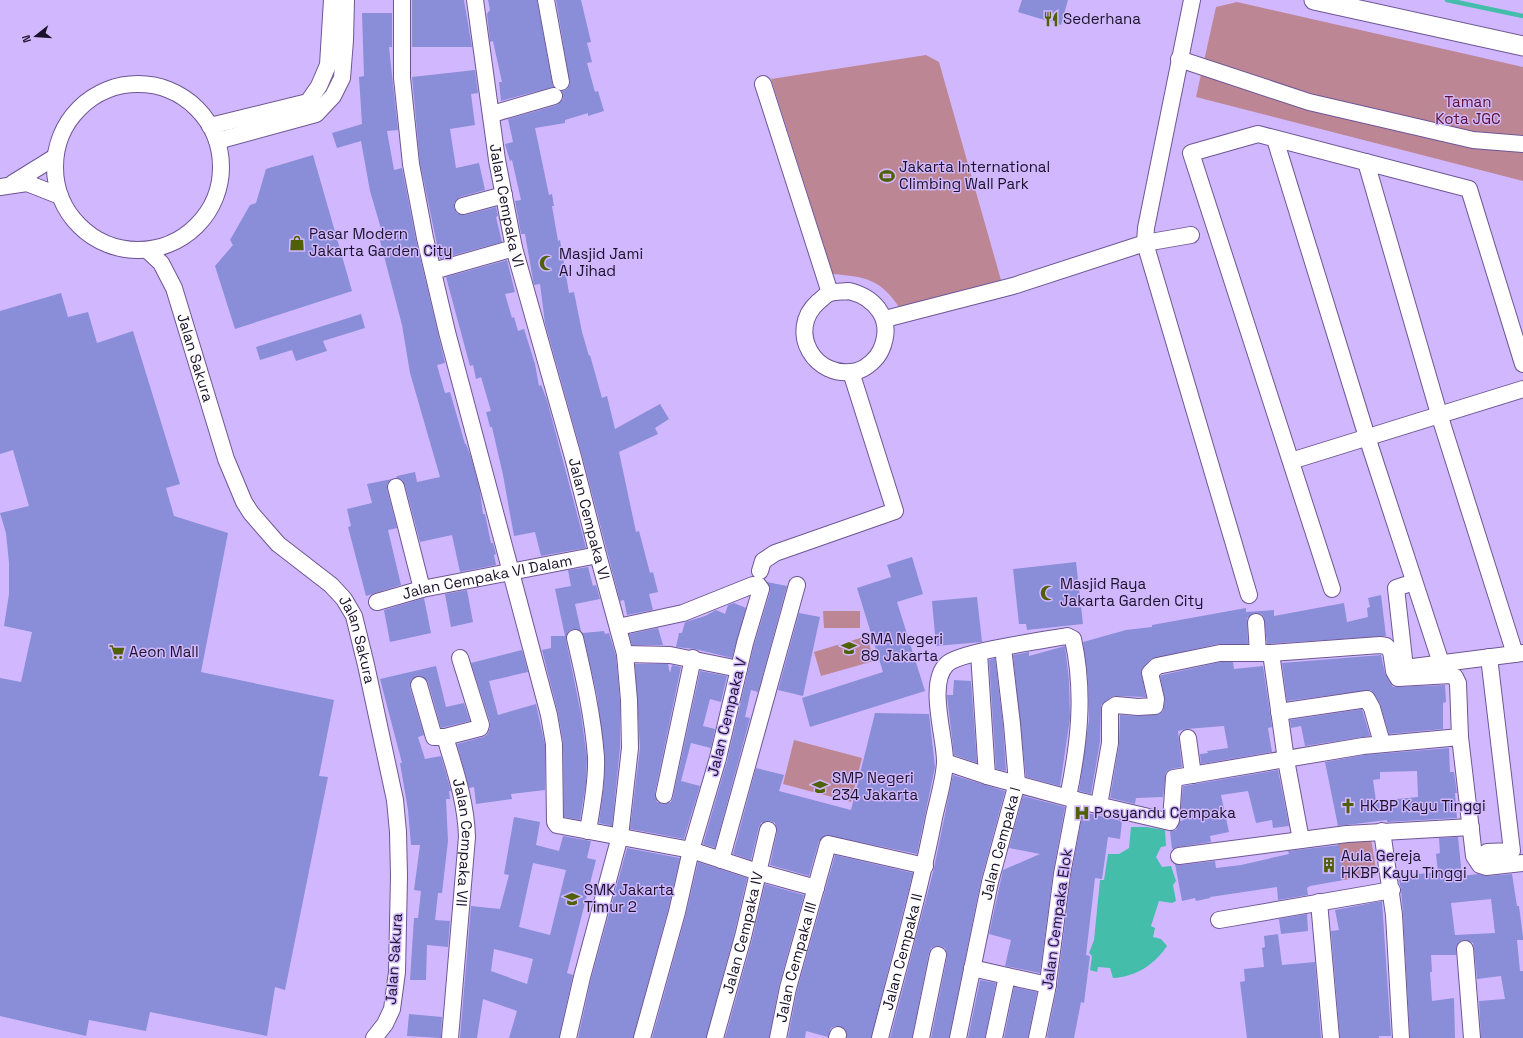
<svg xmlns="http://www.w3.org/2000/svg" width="1523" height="1038" font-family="'Space Grotesk',sans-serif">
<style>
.green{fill:#bd8695}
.water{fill:#45bdab}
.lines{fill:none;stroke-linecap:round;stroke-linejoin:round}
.stream{stroke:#45bdab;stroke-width:4.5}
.building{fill:#8a8dd8;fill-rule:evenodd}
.minor-casing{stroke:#6e5694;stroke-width:18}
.tertiary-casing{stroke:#6e5694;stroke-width:21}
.minor{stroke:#fff;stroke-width:16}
.tertiary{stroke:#fff;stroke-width:19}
.labels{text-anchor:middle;stroke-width:3;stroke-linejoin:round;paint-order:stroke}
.poi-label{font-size:15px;fill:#1b112a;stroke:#d1b8fe;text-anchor:start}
.park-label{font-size:15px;fill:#5c0e2f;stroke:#d1b8fe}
.street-label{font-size:15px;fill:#1b112a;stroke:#d1b8fe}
</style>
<rect width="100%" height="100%" fill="#d1b8fe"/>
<path class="green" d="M1237 2 1523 67V181L1196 97 1216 7Z
M926 55 939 62 1001 280 899 307C880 279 866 277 833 274L771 79Z
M823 611H860V628H824Z
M867 636 874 661 821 676 814 652Z
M794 740 862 758 851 802 783 784Z
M1371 839 1377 875 1344 880 1338 844Z"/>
<path class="water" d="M1131 827H1146L1165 830 1166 846 1161 847 1156 857 1162 867 1171 866 1176 881 1173 885 1176 901 1172 903 1159 901 1151 926 1155 928 1153 937 1161 939 1167 946C1155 964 1136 977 1113 978L1110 968 1098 967 1097 972 1090 970 1092 956 1089 953 1094 940 1100 880H1104L1108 854H1119L1129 848Z"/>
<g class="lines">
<path class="stream" d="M1447 0 1523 16"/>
</g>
<path class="building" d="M412 0H464L472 47H412Z
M488 0H537L553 87 501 101 499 82H502L493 41 490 42 487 14 490 10Z
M556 0H581L591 42 587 43 592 62 587 63 595 92 598 91 604 111 588 116V113L565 120V123L535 128 549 195 552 194 554 206H552L558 241 560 240 569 293 574 292 582 332 589 356 590 355 602 398 607 396 615 429 660 404 669 419 655 428 658 434 619 452 636 532 639 531 650 573 653 572 658 592 649 594 653 610 627 615 624 600 620 601 582 455 545 323 540 284 534 285 533 280 525 234H521L515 201 521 200 512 160 510 161 505 144 513 142 508 119 557 105 563 99 562 91 567 89 570 85Z
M1022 0H1068L1061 25 1018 12Z
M362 13H392V47H389L398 130 387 131 394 170 402 168 416 240 445 363 437 365 445 393 450 392 465 444H466L471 457 480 491 483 514H485L491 543H493L496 554 494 555 496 565 460 572 452 535 420 542 405 485 402 480 396 478 397 476 415 472 417 482 440 477 410 373 402 325 378 233 382 232 370 191 361 141 337 148 332 133 362 124 359 77 364 76Z
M475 70 478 93 471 94 475 125 450 129 456 168 479 163 485 190 460 197 454 203V208L457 213 465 215 496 207 498 216 496 217 502 242 440 259 420 163 412 77Z
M313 155 352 291 235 329 215 266 233 245 230 240 250 205 256 203 266 169Z
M507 260 515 292 505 294 512 318 514 317 518 331 524 329 535 364 539 386 541 385 547 400 586 548 541 556 535 532 514 536 503 475 492 427H490L486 412 491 411 481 377 476 379 473 365 470 366 446 277Z
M61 293 68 317 88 312 97 343 133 331 180 484 166 488 174 516 228 533 201 672 334 700 319 776 328 777 285 990 275 987 267 1036 150 1012 146 1031 89 1020 86 1036 0 1016V678L21 682 32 632 4 626 9 594V563L6 533 0 513 29 506 13 450 0 454V311Z
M361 314 365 328 323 341 327 351 296 361 292 350 260 360 256 347Z
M392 479 387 484V489L397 528 388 530 401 585 366 596 348 527 351 526 347 509 372 503 367 484Z
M912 557 923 594 897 602 925 691 810 727 802 698 883 672 857 588 891 577 887 565Z
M1076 562 1083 624 1027 630 1026 624H1019L1013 569Z
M588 567 593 586 596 585 600 599 575 604 581 631 573 629 569 631 566 640 581 714 587 758 586 783 580 820 564 817 563 742 558 713 542 650 551 648V636H565L555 589 571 586 568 570Z
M767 582 787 586 758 692 751 690 745 717 750 718 715 848 703 844 727 761 754 645 770 592Z
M467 590 473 622 451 627 445 594Z
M1381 595 1386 636 1267 644 1264 617 1261 614 1255 613 1247 618 1248 644H1218L1151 659 1141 671 1146 697 1116 696 1111 697 1101 705 1100 742 1091 794 1079 791 1089 719 1088 679 1083 642 1126 630 1152 627V625L1246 608V612L1274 610V616L1344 603 1347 622 1368 617 1367 608 1370 607 1368 598Z
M977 597 982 642 936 646 932 601Z
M424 598 431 633 390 642 384 610Z
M734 603 746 608 732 658 695 649 676 647 679 633H682L685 622 705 616 716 610 725 614 728 605Z
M799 613 820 617 803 696 778 690Z
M658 628 663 645H632L629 634Z
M604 631 605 634 609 633 616 656 620 701V748L612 826 599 823 604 785 605 756 597 695 583 633Z
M1065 646 1069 680 1070 718 1060 786 1026 777 1013 655 1029 652V656Z
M522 650 528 672 489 681 498 715 536 704 545 745V790L511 794 512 799 476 804 474 787 469 788 457 744 483 737 487 735 490 728V722L471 663Z
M1381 655 1385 673 1393 687 1445 685 1446 702 1443 703V729L1389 734 1380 704 1371 690 1287 701 1282 663Z
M995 658 1003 725 1006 771 996 769 989 660Z
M1221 662H1233L1234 669 1263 666 1272 727 1268 728 1272 752 1201 764 1200 754 1208 753 1207 751 1228 748 1224 726 1186 729 1178 731 1182 767 1172 769 1166 773 1163 797 1136 798 1135 804 1110 798 1119 745 1120 715 1138 716 1159 714 1163 711 1165 700 1160 676 1162 675Z
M635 664H668L670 673 672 665 681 667 655 793 657 802 662 804 671 802 673 797 700 671 727 676 721 702 710 699 703 726 715 729 711 748 691 743 681 781 700 786 684 839 630 829 640 748Z
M436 666 446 707 464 703 470 721 441 728 428 682 421 676 412 679 410 688 424 735 418 737 425 759 441 756 451 791H449L450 799H446L448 841 442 893H438L435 920 450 921 448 947 427 945 426 980H410L414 918H418L421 891 414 890 420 845H411L408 810 400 763H402L380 679Z
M954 680 971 681 977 763 954 755 947 696V695H953Z
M1362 709 1370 736 1305 746 1301 726 1291 728 1290 720Z
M875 713 929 714 935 767 917 854 826 835 819 841 809 876 770 865 777 832 775 823 770 821 761 823 759 827 751 860 733 854 756 768 784 775 779 791 851 810Z
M1449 748 1450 772H1454L1457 793H1455L1457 818 1387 822V820L1338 826 1325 762 1364 755ZM1417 771 1418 797 1376 801 1373 780 1380 779V772Z
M1278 770 1289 826 1273 828 1272 820 1256 823 1248 791 1221 795 1229 832 1210 836 1211 842 1178 847 1172 849 1170 831 1176 830 1180 821 1184 820 1181 807 1183 786Z
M953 775 1005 791 981 880 949 1038H931L947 957 945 948 940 946 931 948 929 953 912 1038H890L934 868Z
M1023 796 1065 807 1053 873 1040 973 1005 966 1011 940 989 934 1003 870 1040 854 1009 848Z
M1083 812 1122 821 1120 839 1108 837 1102 879 1095 878 1086 955 1090 956 1084 1003 1081 1002 1074 1038H1049L1047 1037 1057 987 1071 875Z
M514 817 540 822 536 845 559 851 563 836 591 841 587 858 596 860 567 973 573 975 559 1038H509L517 1011 483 999 477 1038H460L471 906 500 909 509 875 504 874ZM533 863 566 870 550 935 519 927ZM494 949 533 959 527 984 491 971Z
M1458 837 1462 876 1478 874 1487 876 1512 874 1517 906H1519L1523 937V940H1517L1520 971H1523V1038H1481L1479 1001 1505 999 1501 976 1477 979 1474 948 1473 943 1465 940 1457 945 1456 955H1431L1432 972H1430L1432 1001 1454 998 1455 1038H1410L1403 914 1401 889 1398 876 1438 872 1436 854 1440 853 1439 838ZM1491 899 1495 933 1455 935 1451 903Z
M1339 845 1344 880 1310 886 1307 888 1308 895 1278 900 1277 887 1210 897V898L1196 901 1195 898 1182 901 1175 864 1180 865 1215 861 1216 868 1241 865 1289 854 1288 851Z
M627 848 680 858 668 910 633 1038H578L591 979Z
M835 855 913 873 871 1038H847L845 1029 836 1026 831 1028 828 1037 806 1031 805 1038H788L797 990Z
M698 862 747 878 734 935 706 1038H652L686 914Z
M765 884 804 895 779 986 769 1038H725L752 940Z
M1382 901 1391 1036H1379V1038H1340L1331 931 1339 930 1335 910Z
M1307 914 1308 931 1281 934 1279 919Z
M1278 934 1282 965 1315 962 1321 1038H1247L1240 982 1245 981 1244 969 1264 967 1262 948 1265 947 1264 936Z
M980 980 996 983 985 1038H968Z
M1014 987 1037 992 1028 1038H1004Z
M409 1014 442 1017 441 1038 407 1036Z"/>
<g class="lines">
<defs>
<g id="minor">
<path d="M402 0V78L411 164 425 238 447 332 549 715 554 744 555 822 557 825 691 850 758 872 816 888"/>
<path id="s1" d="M475 0 497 160 514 248 573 457 598 555 625 654 629 700 630 748 620 836 582 977 568 1038"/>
<path d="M546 0 561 82"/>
<path d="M1192 0 1146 228 1145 243 1249 595"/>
<path d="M1179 59 1309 102 1473 140 1523 144"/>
<circle cx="138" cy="167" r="83"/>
<path d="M763 84 830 293"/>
<path d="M492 114 554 96"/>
<path d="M210 126 308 102 319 86 328 65 332 0"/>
<path d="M1275 139 1367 437 1441 663"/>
<path d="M217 141 316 114 333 96 342 78 345 40 346 0"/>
<path d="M1366 162 1439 414 1515 654"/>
<path d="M13 183 55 157"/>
<path d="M0 187 27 183 60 196"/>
<path d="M463 206 504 195"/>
<path id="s2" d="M147 250 161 263 174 288 226 459 244 502 251 513 278 544 331 585 344 599 354 616 366 665 395 800 398 832 399 876 397 972 392 1009 385 1024 374 1038"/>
<path d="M433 271 514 248"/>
<path d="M849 291C877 298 894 321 881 350 877 359 867 368 857 371 815 381 786 331 818 302 822 299 826 294 830 293 836 291 843 292 849 291Z"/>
<path d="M885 319 1013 286 1145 243 1191 235"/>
<path d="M1291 461 1523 389"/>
<path d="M396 487 422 589"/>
<path d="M760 571 763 561 775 553 895 511 851 372"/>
<path d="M1414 582 1396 588 1405 668 1523 653"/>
<path d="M1332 589 1191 153 1258 134 1469 189 1523 364"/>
<path id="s3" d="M377 602 422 589 598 555"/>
<path d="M1256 622 1258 653"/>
<path d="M618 627 683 613 753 585H758L761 589 745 643 718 758 691 850 677 912 642 1038"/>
<path d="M575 638C584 677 593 717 596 757 597 781 592 806 588 831"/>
<path d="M979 653 987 776"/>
<path d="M1271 653 1380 645 1386 646 1391 651 1394 671 1398 678 1451 675 1455 677 1458 683 1460 737"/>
<path d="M625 654 670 655 739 669"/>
<path d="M419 685 434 737H445L480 728 481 725 460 658"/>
<path d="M1279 712 1367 699 1372 708 1382 743"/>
<path id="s4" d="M445 737C455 770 466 802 467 837L450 1038"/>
<path d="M1188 738 1193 775"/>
<path d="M945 762 987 776 1076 800 1062 874 1047 990 1037 1038"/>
<path d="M664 795 693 658"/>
<path d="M1076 800 1170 822 1171 820 1174 778 1363 746 1460 737 1474 856 1480 865 1486 867 1523 863"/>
<path d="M1099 805 1110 743V709L1116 705 1138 707 1155 706 1156 699 1150 673 1157 666 1220 653H1271L1286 760 1301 840"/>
<path d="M1382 831 1394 915 1401 1038"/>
<path d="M1487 852 1512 851 1489 657"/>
<path d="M1179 856 1347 834 1471 827"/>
<path d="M721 860 797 585"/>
<path d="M1319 902 1331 1038"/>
<path d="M1219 920 1392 890"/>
<path d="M1465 949 1472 1038"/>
<path d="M972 968 1007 976 994 1038"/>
<path d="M1007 976 1048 985"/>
<path id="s5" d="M715 1038 743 937 768 830"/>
<path id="s6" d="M778 1038 788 988 828 844 925 866"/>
<path d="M837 1038 838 1035"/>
<path id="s7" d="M880 1038C898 967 919 896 933 823 936 806 945 778 945 761 945 736 927 683 947 664 959 652 1045 640 1067 636L1073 639C1085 693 1079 744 1068 797"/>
<path d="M921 1038 938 955"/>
<path id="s8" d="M958 1038 990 882 1017 783 1012 724 1003 648"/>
</g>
<path id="tertiary" d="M1314 0 1523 46"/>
</defs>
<use href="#minor" class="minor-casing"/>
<use href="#tertiary" class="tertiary-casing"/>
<use href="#minor" class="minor"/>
<use href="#tertiary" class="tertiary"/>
</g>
<defs>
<symbol id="restaurant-bare" viewBox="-9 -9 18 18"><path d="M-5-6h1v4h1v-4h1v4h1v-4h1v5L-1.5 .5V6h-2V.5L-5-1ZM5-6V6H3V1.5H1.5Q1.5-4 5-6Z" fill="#4f6005" stroke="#d1b8fe" stroke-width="2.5" paint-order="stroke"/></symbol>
<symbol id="stadium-bare" viewBox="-9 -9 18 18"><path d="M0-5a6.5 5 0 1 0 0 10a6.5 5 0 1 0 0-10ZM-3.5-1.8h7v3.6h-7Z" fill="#4f6005" stroke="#d1b8fe" stroke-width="2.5" paint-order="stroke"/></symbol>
<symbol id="shop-bare" viewBox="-9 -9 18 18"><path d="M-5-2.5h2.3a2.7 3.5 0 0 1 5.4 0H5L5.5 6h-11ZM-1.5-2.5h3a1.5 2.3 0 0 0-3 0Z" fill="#4f6005" stroke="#d1b8fe" stroke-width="2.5" paint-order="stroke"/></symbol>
<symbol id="mosque-bare" viewBox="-9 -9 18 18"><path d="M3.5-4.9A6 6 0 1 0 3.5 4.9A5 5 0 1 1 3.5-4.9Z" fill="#4f6005" stroke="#d1b8fe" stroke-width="2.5" paint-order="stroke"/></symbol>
<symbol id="school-bare" viewBox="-9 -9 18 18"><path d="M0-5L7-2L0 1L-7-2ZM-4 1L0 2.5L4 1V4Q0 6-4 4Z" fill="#4f6005" stroke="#d1b8fe" stroke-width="2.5" paint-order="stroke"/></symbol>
<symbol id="supermarket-bare" viewBox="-9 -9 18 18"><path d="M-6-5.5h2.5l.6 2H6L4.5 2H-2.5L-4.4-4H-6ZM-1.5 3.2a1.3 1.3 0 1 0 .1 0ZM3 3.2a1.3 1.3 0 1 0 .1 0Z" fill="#4f6005" stroke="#d1b8fe" stroke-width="2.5" paint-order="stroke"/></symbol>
<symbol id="church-bare" viewBox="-9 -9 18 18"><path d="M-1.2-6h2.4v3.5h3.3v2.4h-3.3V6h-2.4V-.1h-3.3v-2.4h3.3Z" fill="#4f6005" stroke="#d1b8fe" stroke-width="2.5" paint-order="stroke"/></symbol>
<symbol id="hospital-bare" viewBox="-9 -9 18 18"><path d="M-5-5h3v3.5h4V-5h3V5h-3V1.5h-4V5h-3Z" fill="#4f6005" stroke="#d1b8fe" stroke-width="2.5" paint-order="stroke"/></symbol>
<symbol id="building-bare" viewBox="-9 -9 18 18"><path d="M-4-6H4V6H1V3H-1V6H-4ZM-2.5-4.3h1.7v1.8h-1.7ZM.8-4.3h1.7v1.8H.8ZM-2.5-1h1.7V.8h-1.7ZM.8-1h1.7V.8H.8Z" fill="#4f6005" stroke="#d1b8fe" stroke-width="2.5" paint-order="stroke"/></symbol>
</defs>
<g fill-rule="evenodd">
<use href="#restaurant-bare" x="1040" y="8" width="22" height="22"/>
<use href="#stadium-bare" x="876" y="165" width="22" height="22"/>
<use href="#shop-bare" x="286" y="232" width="22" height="22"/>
<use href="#mosque-bare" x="536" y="252" width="22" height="22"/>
<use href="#mosque-bare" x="1037" y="582" width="22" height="22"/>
<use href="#school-bare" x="838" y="637" width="22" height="22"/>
<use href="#supermarket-bare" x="106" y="641" width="22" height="22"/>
<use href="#school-bare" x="809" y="776" width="22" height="22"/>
<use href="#church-bare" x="1337" y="795" width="22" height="22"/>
<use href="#hospital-bare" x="1071" y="802" width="22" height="22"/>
<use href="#building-bare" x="1318" y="854" width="22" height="22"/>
<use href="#school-bare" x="561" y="888" width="22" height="22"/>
</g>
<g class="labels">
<g class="poi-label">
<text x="1063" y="24">Sederhana</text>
<text x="899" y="172">Jakarta International<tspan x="899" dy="17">Climbing Wall Park</tspan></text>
<text x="309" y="239">Pasar Modern<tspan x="309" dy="17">Jakarta Garden City</tspan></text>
<text x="559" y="259">Masjid Jami<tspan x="559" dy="17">Al Jihad</tspan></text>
<text x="1060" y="589">Masjid Raya<tspan x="1060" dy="17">Jakarta Garden City</tspan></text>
<text x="861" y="644">SMA Negeri<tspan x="861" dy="17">89 Jakarta</tspan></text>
<text x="129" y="657">Aeon Mall</text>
<text x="832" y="783">SMP Negeri<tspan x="832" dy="17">234 Jakarta</tspan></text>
<text x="1360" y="811">HKBP Kayu Tinggi</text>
<text x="1094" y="818">Posyandu Cempaka</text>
<text x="1341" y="861">Aula Gereja<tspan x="1341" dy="17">HKBP Kayu Tinggi</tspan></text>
<text x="584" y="895">SMK Jakarta<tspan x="584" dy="17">Timur 2</tspan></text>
</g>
<g class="park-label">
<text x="1468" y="107">Taman<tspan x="1468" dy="17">Kota JGC</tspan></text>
</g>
<g class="street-label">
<text dy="5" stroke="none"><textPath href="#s1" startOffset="208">Jalan Cempaka VI</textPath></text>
<text dy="5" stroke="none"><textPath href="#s2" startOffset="120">Jalan Sakura</textPath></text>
<text dy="5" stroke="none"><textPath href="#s1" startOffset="532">Jalan Cempaka VI</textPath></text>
<text dy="5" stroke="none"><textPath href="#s3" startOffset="113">Jalan Cempaka VI Dalam</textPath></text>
<text dy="5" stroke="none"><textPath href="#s2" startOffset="456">Jalan Sakura</textPath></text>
<text transform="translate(727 717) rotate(-76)" y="5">Jalan Cempaka V</text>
<text dy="5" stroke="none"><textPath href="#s4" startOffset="108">Jalan Cempaka VII</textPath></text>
<text dy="5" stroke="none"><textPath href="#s8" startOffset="199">Jalan Cempaka I</textPath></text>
<text transform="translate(1057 919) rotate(-82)" y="5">Jalan Cempaka Elok</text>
<text dy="5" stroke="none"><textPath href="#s5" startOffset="109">Jalan Cempaka IV</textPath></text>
<text dy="5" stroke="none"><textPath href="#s7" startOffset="89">Jalan Cempaka II</textPath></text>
<text transform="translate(394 959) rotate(-86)" y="5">Jalan Sakura</text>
<text dy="5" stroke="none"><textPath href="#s6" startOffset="78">Jalan Cempaka III</textPath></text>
</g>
</g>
<g transform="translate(36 36) rotate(253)" stroke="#d1b8fe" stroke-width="3" paint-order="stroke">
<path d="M0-3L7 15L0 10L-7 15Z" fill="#1b112a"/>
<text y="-6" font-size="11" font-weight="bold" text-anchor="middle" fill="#1b112a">N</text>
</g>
</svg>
